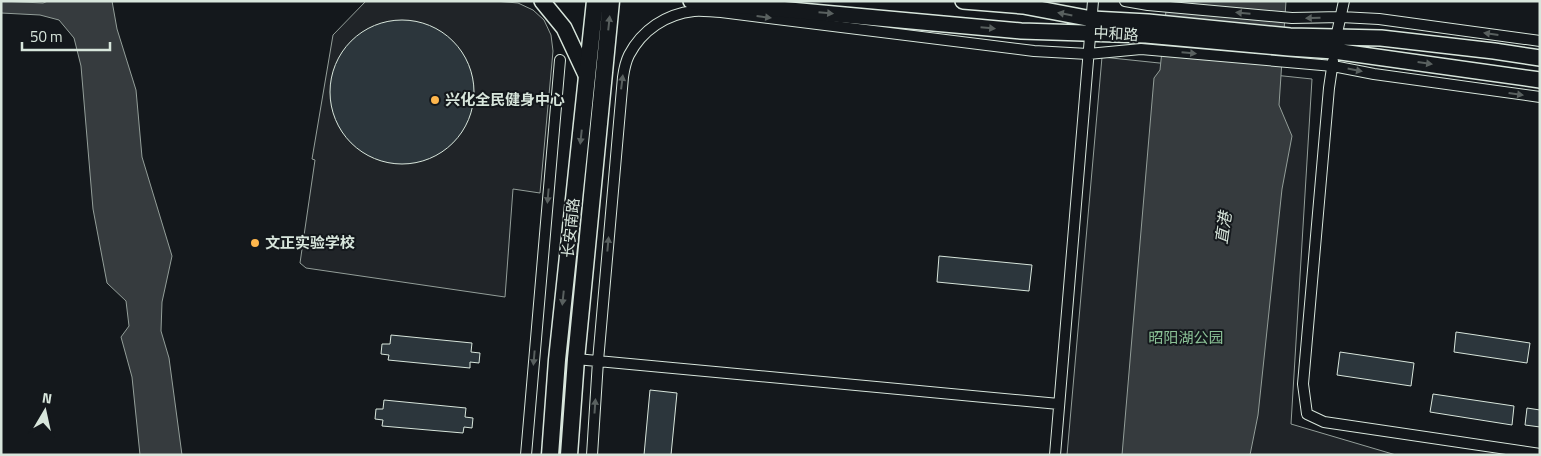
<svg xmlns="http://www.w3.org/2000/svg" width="1541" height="456" font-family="'Titillium Web','Noto Sans SC',sans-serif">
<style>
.green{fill:#202428;stroke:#939e99}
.water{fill:#363b3e;stroke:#939e99}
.building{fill:#2c363c;stroke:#d8e6dc}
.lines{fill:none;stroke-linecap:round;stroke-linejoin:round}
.minor-casing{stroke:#d8e6dc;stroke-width:12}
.secondary-casing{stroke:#d8e6dc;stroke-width:18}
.primary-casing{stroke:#d8e6dc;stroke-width:19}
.minor{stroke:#14181c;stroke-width:10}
.secondary{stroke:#14181c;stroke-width:15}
.primary{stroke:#14181c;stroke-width:16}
.oneway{fill:#59605f}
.poi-dot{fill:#ffb74d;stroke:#14181c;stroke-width:2}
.labels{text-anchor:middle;stroke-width:4;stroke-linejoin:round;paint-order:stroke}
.street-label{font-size:15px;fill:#d8e6dc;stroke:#14181c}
.poi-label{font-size:15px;font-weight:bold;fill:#d8e6dc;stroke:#14181c;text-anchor:start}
.park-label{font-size:15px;fill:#8ac095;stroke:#14181c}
.water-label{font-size:16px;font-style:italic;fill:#d8e6dc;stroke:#14181c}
</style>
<rect width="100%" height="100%" fill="#14181c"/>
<path class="green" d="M366 1H495L518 3 533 10 544 20 551 35 553 51 540 193 513 189 505 297 306 268 300 263 315 160 312 159 333 35Z
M1102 57 1312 79 1291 424 1396 455H1067Z"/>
<path class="water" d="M1 1 43 3 48 1H112L117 29 136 90 142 157 172 256 162 302 161 331 169 358 182 455H140L132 377 121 337 129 326 126 301 107 283 93 209 81 66 74 38 59 20 40 15 1 13Z
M1167 1H1286L1279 105 1292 136 1282 189 1258 415 1250 455H1122L1154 78 1160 70Z"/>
<path class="building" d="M330 92a72 72 0 1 1 144 0a72 72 0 1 1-144 0Z
M939 256 1032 265 1029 291 937 282Z
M1456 332 1530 343 1527 363 1454 352Z
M391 335 472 343 471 352 480 353 479 363 470 362V368L388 360 389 355 381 354 382 344H390Z
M1340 352 1414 363 1411 386 1337 375Z
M650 390 677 393 671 455H644Z
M1433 394 1514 406 1512 425 1430 412Z
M384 400 466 408 465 417 473 418 472 428 464 427 463 433 382 426 383 420 375 419 376 409H383Z
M1527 408 1540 410V427L1525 425Z"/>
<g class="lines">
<defs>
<path id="minor" d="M1125 1 1148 5 1292 18 1341 17 1379 19 1540 41
M1335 42 1344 1
M1333 61 1329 88 1303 384 1307 414 1324 422 1540 454
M576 359 1059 404
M526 455 560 60
M592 455 598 361 623 77C624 70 626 61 629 55 642 30 666 14 694 11 703 10 712 12 721 12L1034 51 1088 54 1141 49 1333 66 1374 74 1540 97
M1055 455 1093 1"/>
<path id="secondary" d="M542 1 564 28 587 77
M691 1 1021 31 1146 35 1289 48 1334 51 1540 80
M963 1 1023 6 1092 19 1148 22 1290 36 1381 38 1494 51 1540 58"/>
<path id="primary" d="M550 455 557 360 595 1
M569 455 576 359 611 1"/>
</defs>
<use href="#minor" class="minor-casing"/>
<use href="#secondary" class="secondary-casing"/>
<use href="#primary" class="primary-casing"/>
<use href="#minor" class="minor"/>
<use href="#secondary" class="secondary"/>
<use href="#primary" class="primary"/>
</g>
<defs><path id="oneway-solid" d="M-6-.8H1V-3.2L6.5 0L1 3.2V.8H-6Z" transform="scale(1.25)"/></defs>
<g class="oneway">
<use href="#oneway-solid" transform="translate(826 13) rotate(5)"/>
<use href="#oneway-solid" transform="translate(1243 13) rotate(-175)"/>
<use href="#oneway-solid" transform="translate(1065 14) rotate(-169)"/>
<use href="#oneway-solid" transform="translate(764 17) rotate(7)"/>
<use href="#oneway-solid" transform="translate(1313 18) rotate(178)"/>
<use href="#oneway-solid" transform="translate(609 23) rotate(-84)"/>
<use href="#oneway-solid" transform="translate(988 28) rotate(5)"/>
<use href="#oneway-solid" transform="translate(1491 34) rotate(-172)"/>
<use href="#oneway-solid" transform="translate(1189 53) rotate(5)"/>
<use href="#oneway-solid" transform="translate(1425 63) rotate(8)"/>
<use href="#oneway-solid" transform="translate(1355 70) rotate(11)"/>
<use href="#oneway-solid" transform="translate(622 82) rotate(-83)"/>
<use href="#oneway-solid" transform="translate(1516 94) rotate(8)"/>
<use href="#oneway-solid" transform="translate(581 137) rotate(96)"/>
<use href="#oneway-solid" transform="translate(548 196) rotate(95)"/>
<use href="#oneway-solid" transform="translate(608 244) rotate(-85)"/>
<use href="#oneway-solid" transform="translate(563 298) rotate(96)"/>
<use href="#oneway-solid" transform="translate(534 358) rotate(95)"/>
<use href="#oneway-solid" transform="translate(595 406) rotate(-86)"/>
</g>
<g class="poi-dot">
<circle cx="435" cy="100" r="5"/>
<circle cx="255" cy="243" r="5"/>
</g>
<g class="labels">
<g class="street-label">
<text transform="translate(1116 34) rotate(3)" y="5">中和路</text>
<text transform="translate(571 228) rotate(-84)" y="5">长安南路</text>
</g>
<g class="poi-label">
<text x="445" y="105">兴化全民健身中心</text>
<text x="265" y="248">文正实验学校</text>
</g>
<g class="park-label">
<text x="1186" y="343">昭阳湖公园</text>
</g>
<g class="water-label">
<text transform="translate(1223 228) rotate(-82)" y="6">直港</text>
</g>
</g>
<rect width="1541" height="456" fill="none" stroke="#d8e6dc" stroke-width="5"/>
<g transform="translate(45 411) rotate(9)" stroke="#14181c" stroke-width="4" paint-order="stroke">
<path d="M0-4L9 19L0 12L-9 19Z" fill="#d8e6dc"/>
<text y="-8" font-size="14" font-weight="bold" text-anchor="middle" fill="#d8e6dc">N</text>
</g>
<path d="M22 42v8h88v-8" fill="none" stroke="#d8e6dc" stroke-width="2.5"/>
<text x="30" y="42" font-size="15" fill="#d8e6dc" stroke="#14181c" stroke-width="4" paint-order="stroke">50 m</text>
</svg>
